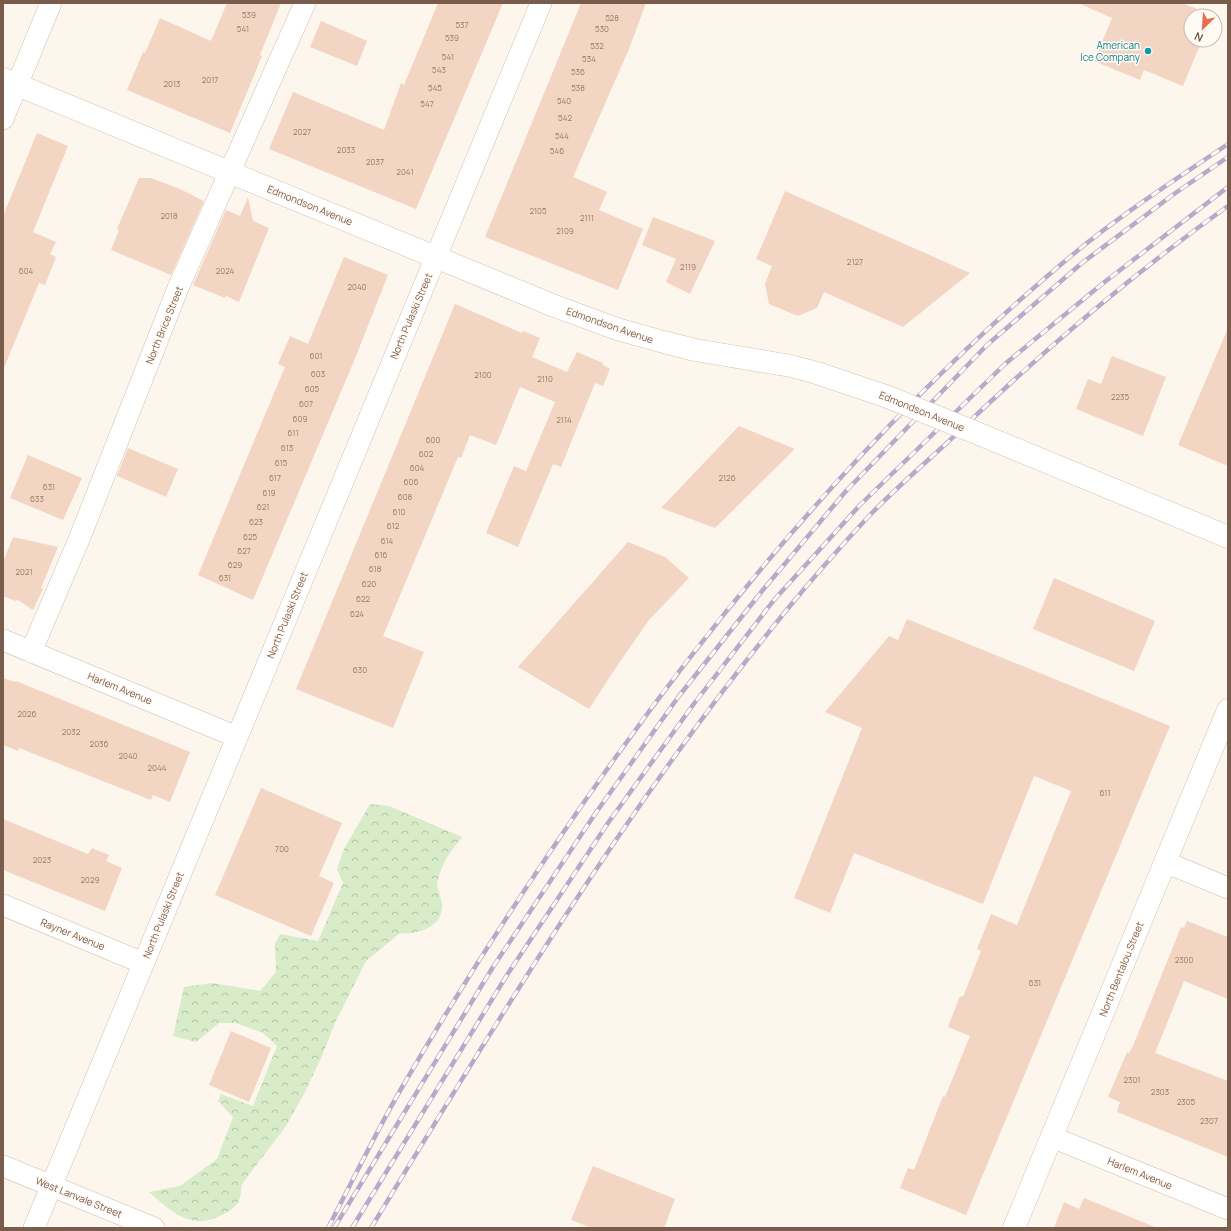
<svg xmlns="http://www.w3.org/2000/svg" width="1231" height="1231" font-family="Manrope,sans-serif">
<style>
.forest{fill:url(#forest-crowns)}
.building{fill:#f3d5c3}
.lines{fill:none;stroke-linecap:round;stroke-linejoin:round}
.street-casing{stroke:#d1beb0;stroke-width:22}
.secondary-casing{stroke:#d6c0b0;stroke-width:23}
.street{stroke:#fff;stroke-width:21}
.secondary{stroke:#fff;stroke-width:22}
.rail-casing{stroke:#b9a8c9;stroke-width:4.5}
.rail{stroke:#fffaf3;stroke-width:3;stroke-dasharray:9;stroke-linecap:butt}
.secondary-bridge-casing{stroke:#d6c0b0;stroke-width:23;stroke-linecap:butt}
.secondary-bridge{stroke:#fff;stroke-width:22}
.culture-dot{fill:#0f9aa8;stroke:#fffaf3;stroke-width:1.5}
.labels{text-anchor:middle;stroke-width:3;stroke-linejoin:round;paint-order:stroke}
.number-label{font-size:8px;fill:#987a6a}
.culture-label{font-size:10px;fill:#0d838f;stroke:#fffaf3;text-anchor:end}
.street-label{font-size:10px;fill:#7a5c4d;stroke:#fffaf3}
</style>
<defs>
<pattern id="forest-crowns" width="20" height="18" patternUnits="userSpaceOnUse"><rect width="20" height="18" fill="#d8ecc9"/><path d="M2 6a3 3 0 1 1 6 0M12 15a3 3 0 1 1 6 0" fill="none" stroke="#b4c2a5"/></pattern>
</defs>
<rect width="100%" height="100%" fill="#fdf6ec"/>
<path class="forest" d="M370 804 389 806 462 837C451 851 442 862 438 880 435 888 443 898 442 907 442 928 415 935 400 933L366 961 335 1023 322 1056 306 1090 286 1126 242 1184C240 1202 239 1206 222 1215 191 1231 172 1212 149 1192L180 1186 217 1159 233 1117 218 1101 221 1094 253 1106 277 1046 263 1033 236 1023H219L196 1042 173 1036 184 987 212 983 260 991 276 972 275 944 280 934 318 941 343 883 337 869 344 849Z"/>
<path class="building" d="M227 3H281L260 55 262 56 230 133 127 90 143 52 145 53 160 18 211 41Z
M438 3H503L416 209 269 149 293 92 384 130 401 83 404 85Z
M581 3H646L629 49 573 177 607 192 599 210 643 229 618 290 485 237Z
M1078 3H1182L1212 15 1191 16V40H1202L1183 86 1144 70 1140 80 1094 61 1112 18Z
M321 21 367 41 357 66 310 47Z
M37 133 68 146 33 232 56 242 50 254 56 257 45 285 39 283 4 368 3 216Z
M139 178H151L180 189 204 201 171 275 111 250 119 230 117 229Z
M785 191 970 273 903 327 824 292 817 308 798 316 769 304 765 284 772 266 756 259Z
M248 197 253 221 269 228 239 302 226 296 225 298 193 285 226 210 240 216Z
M653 217 715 241 690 294 666 282 676 259 642 245Z
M344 257 388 275 354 361 253 600 198 575 285 367 278 364 290 336 308 344Z
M455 304 522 333 523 331 540 338 532 357 567 372 577 352 603 363V365L610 369 603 386 595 383 561 467 553 464 518 547 486 533 514 466 526 471 555 402 520 387 496 445 470 435 461 458 458 457 383 636 424 652 393 728 296 689Z
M1228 328V466L1178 445Z
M1112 356 1166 377 1143 436 1076 409 1088 379 1101 384Z
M739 426 795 449 715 528 661 508Z
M128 448 178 469 166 497 117 476Z
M28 455 82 478 63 520 10 498Z
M13 537 58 547 41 588 43 589 33 610 18 600 15 601 3 596V562Z
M628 542 665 557 689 578 649 620 619 663 589 709 518 667Z
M1054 578 1155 621 1134 671 1033 629Z
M907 619 1170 726 966 1215 900 1188 908 1168 914 1170 943 1096 945 1097 970 1036 948 1027 960 996 963 997 981 951 977 949 991 914 1017 925 1071 791 1034 776 983 904 854 853 830 913 794 898 862 728 825 712 889 636 898 640Z
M3 678 15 682 16 681 190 752 170 802 153 795 151 800 19 748 18 751 3 745Z
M261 788 342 823 319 876 334 883 311 936 215 895Z
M3 819 88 854 92 848 109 855 106 861 122 868 105 911 3 870Z
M1187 921 1228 937V999L1184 981 1155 1053 1228 1081V1157L1117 1112 1120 1102 1108 1097 1127 1052 1129 1053 1133 1046 1181 927 1184 928Z
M231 1031 271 1048 249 1102 209 1085Z
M593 1166 675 1199 664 1228H592L571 1220Z
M1084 1198 1155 1227V1228H1054L1064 1202 1079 1209Z"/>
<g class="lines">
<defs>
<path id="street" d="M3 119 51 3
M3 640 237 737
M31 652 80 537 178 288 305 3
M1165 862 1228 888
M3 905 143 963
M1052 1137 1228 1209
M3 1166 154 1228
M34 1228 541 3"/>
<path id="secondary" d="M3 79 552 305 617 329 660 341 695 350 791 366 817 373 888 397
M984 436 1228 537
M1014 1228 1228 710"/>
</defs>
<use href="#street" class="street-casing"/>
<use href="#secondary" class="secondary-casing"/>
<use href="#street" class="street"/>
<use href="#secondary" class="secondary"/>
<defs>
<path id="rail" d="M328 1228C352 1182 375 1134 401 1089 447 1010 495 934 546 858 694 636 865 428 1071 256 1120 215 1175 180 1228 144
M334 1228 493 967 595 814 679 696 762 591 846 491 987 345 1082 263 1174 194 1228 157
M352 1228 507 975 608 823 693 705 774 600 860 505 1005 364 1102 284 1228 187
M371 1228C499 1017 629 803 785 612 812 579 841 546 870 515 895 489 923 465 949 441 1037 356 1128 277 1228 206"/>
</defs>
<use href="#rail" class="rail-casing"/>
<use href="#rail" class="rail"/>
<defs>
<path id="secondary-bridge" d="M888 397 984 436"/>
</defs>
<use href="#secondary-bridge" class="secondary-bridge-casing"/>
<use href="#secondary-bridge" class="secondary-bridge"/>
</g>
<circle class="culture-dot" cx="1148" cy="51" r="4"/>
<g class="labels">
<g class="number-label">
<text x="249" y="18">539</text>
<text x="612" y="21">528</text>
<text x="462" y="28">537</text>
<text x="243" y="32">541</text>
<text x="602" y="32">530</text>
<text x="452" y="41">539</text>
<text x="597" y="49">532</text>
<text x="448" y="60">541</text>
<text x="589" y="62">534</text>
<text x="439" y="73">543</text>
<text x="578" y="75">536</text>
<text x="210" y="83">2017</text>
<text x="172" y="87">2013</text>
<text x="435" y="91">545</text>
<text x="578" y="91">538</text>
<text x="564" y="104">540</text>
<text x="427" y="107">547</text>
<text x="565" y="121">542</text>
<text x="302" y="135">2027</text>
<text x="562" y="139">544</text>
<text x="346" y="153">2033</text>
<text x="557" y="154">546</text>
<text x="375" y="165">2037</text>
<text x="405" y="175">2041</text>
<text x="538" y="214">2105</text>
<text x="169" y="219">2018</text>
<text x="587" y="221">2111</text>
<text x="565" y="234">2109</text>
<text x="855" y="265">2127</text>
<text x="688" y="270">2119</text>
<text x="26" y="274">604</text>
<text x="225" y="274">2024</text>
<text x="357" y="290">2040</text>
<text x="316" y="359">601</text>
<text x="318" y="377">603</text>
<text x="483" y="378">2100</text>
<text x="545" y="382">2110</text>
<text x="312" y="392">605</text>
<text x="1120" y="400">2235</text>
<text x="306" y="407">607</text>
<text x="300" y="422">609</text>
<text x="564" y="423">2114</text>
<text x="293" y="436">611</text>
<text x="433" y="443">600</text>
<text x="287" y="451">613</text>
<text x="426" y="457">602</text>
<text x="281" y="466">615</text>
<text x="417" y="471">604</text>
<text x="275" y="481">617</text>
<text x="727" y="481">2126</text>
<text x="411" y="485">606</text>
<text x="49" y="490">631</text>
<text x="269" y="496">619</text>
<text x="405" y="500">608</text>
<text x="37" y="502">633</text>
<text x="263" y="510">621</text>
<text x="399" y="515">610</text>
<text x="256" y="525">623</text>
<text x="393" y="529">612</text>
<text x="250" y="540">625</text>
<text x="387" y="544">614</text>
<text x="244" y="554">627</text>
<text x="381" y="558">616</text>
<text x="235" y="568">629</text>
<text x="375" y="572">618</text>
<text x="24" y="575">2021</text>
<text x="225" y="581">631</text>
<text x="369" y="587">620</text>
<text x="363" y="602">622</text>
<text x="357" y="617">624</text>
<text x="360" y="673">630</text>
<text x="27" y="717">2026</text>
<text x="71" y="735">2032</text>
<text x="99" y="747">2036</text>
<text x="128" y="759">2040</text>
<text x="157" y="771">2044</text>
<text x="1105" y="796">611</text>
<text x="282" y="852">700</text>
<text x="42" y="863">2023</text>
<text x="90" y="883">2029</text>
<text x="1184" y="963">2300</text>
<text x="1035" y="986">631</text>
<text x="1132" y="1083">2301</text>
<text x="1160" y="1095">2303</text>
<text x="1186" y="1105">2305</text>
<text x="1209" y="1124">2307</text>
</g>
<g class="culture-label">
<text x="1140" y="49">American<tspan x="1140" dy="12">Ice Company</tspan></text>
</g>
<g class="street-label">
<text transform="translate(310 205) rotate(22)" y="4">Edmondson Avenue</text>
<text transform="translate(411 316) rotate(-67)" y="4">North Pulaski Street</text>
<text transform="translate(164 325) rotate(-68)" y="4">North Brice Street</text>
<text transform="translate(610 325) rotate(19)" y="4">Edmondson Avenue</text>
<text transform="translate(922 411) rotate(22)" y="4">Edmondson Avenue</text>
<text transform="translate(287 615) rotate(-68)" y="4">North Pulaski Street</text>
<text transform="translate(120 688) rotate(22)" y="4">Harlem Avenue</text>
<text transform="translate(163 915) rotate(-68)" y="4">North Pulaski Street</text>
<text transform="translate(73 934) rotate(22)" y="4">Rayner Avenue</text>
<text transform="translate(1121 969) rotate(-68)" y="4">North Bentalou Street</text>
<text transform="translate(1140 1173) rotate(22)" y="4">Harlem Avenue</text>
<text transform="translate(79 1197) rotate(22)" y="4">West Lanvale Street</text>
</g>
</g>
<rect width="1231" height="1231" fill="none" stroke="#7a5c4d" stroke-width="8"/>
<g transform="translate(1203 28) rotate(205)"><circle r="19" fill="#fffaf3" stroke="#cabbb1"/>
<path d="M0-3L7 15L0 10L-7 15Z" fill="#e76f51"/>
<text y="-6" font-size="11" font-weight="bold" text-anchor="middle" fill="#7a5c4d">N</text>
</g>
</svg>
